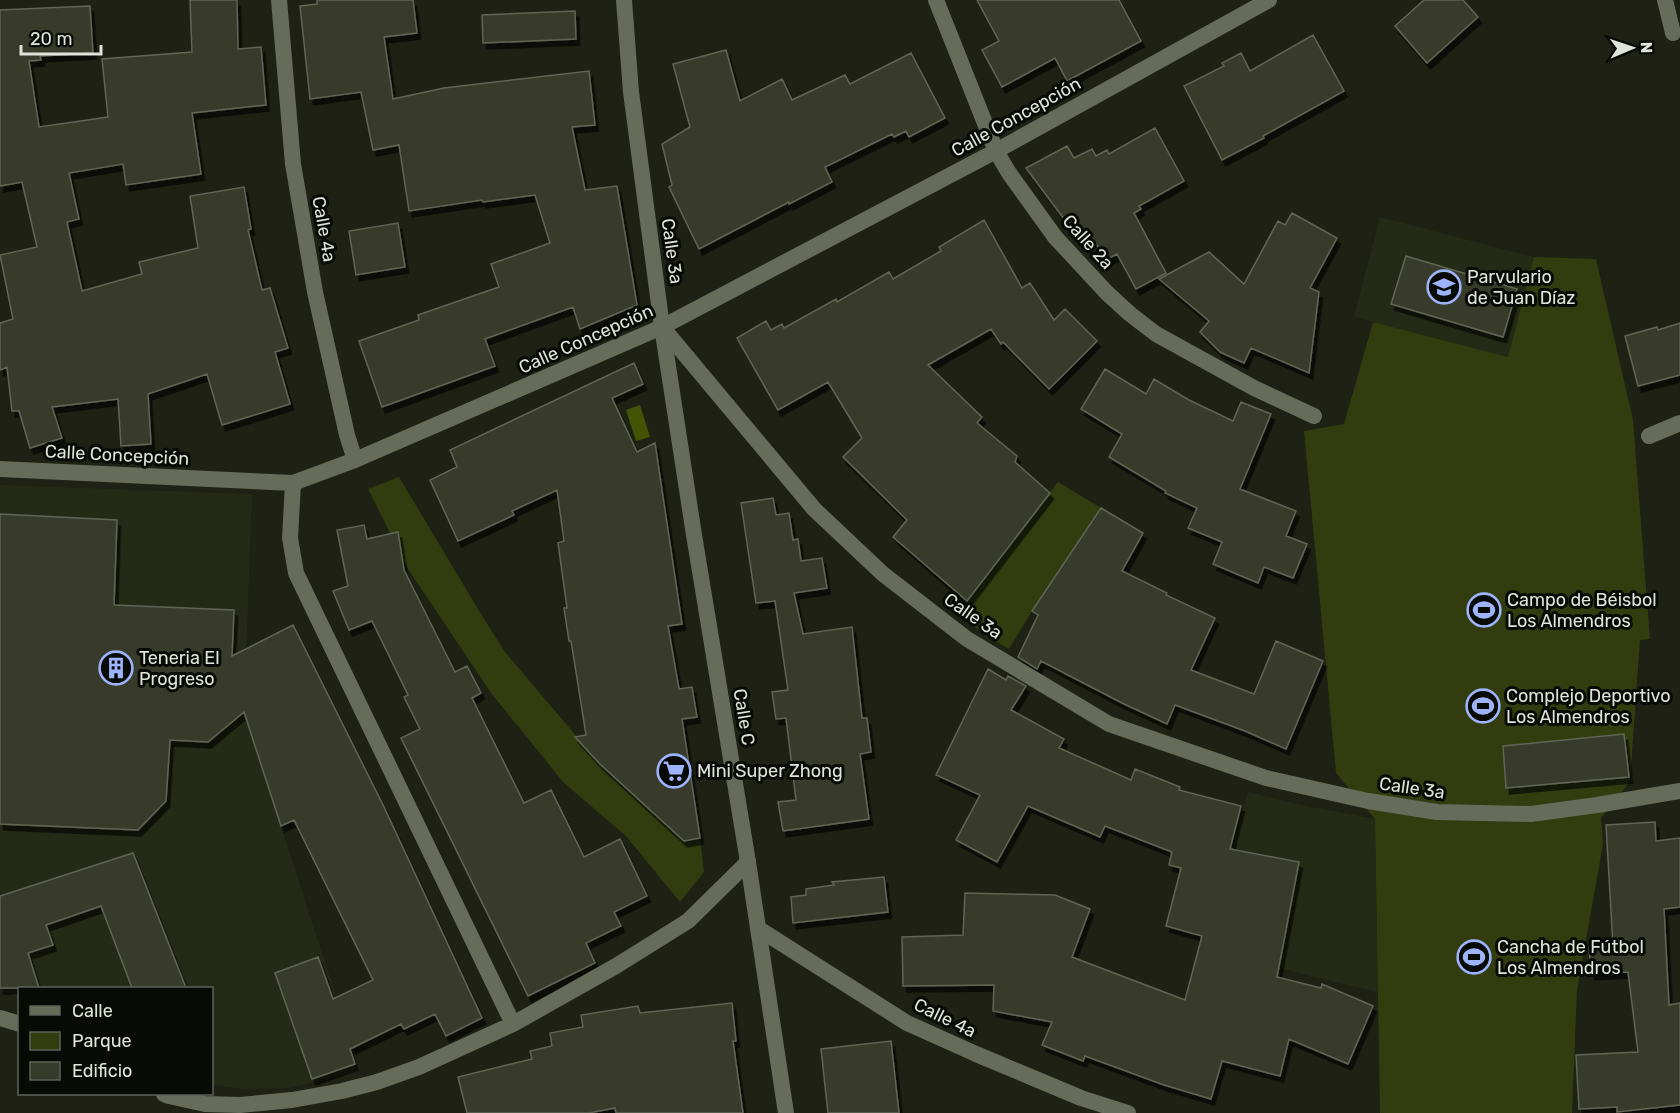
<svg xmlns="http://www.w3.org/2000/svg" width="1680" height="1113" font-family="Rubik,sans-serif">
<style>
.built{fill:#252a16}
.green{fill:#323c0e}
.water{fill:#455304}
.building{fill:#373b2c;stroke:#606555;stroke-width:1.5;filter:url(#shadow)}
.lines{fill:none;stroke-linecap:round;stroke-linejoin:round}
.minor{stroke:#666b5a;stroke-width:16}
.tertiary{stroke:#666b5a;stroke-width:16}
.labels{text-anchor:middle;stroke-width:6;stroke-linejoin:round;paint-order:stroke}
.street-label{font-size:18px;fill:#e0e3d9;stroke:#080a05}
.poi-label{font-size:18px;fill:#e0e3d9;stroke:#080a05;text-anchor:start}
</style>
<defs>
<filter id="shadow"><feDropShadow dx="3.5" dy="6" stdDeviation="0" flood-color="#0009"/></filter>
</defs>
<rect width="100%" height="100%" fill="#1e2113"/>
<path class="built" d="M1380 217 1534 257 1508 357 1354 317Z
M0 485 252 494 244 712 360 1070 321 1081 288 1088 244 1089 212 1085V988H20L19 998 0 989Z
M1248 792 1306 806 1375 819 1378 992 1310 976 1252 960 1206 945Z"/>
<path class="green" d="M1534 257 1596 259 1633 420 1650 639 1640 640 1630 781 1601 818 1603 844 1577 991 1572 1113H1380L1375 819 1336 773 1304 431 1344 424 1373 322 1508 357Z
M399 477 484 619 505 652 600 764 684 841 700 838 704 872 680 902 626 836 564 783 491 693 408 569 368 489Z
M1058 482 1101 508 1032 611 1009 649 983 634 958 614Z"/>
<path class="water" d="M640 405 650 437 636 441 626 410Z"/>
<path class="building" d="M190 0H237L238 49 261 47 266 105 192 113 201 174 126 185 123 164 69 173 79 219 67 222 82 291 142 274 139 262 198 248 190 196 244 187 251 229 248 230 262 290 270 288 288 348 275 352 290 404 222 425 207 374 148 394 151 444 121 446 118 399 52 407 62 438 30 448 19 411H12L7 367 0 370V323L13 319 0 255 37 247 22 182 0 186V10L90 6 93 53 40 56 41 60 29 61 39 127 108 117 102 59 192 52Z
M317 0H413L417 33 384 37 393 99 444 88 589 71 595 125 572 127 585 190 617 186 637 305 580 329 573 307 485 339 495 366 382 407 359 341 419 320 418 315 499 287 491 264 550 243 535 195 483 202 482 200 409 211 399 145 373 150 361 92 310 99 300 6 317 4Z
M977 0H1119L1141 41 1067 81 1055 58 1002 87 982 50 999 41Z
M1424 0H1463L1478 17 1427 63 1395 26Z
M575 11 576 39 483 43 482 15Z
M1313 35 1344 91 1263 136 1264 138 1222 160 1184 86 1224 66 1222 63 1241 53 1250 71Z
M726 50 740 101 782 79 792 100 845 75 850 84 911 53 945 118 909 137 906 131 894 137 892 134 825 167 832 182 789 204V202L699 249 669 187 672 185 662 144 690 127 673 64Z
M1155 128 1184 181 1139 206 1141 209 1134 213 1166 273 1136 289 1117 254 1106 260 1092 237 1082 243 1026 168 1067 146 1074 158 1092 149 1096 156 1107 150 1109 154Z
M1292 213 1337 238 1310 288 1319 292 1309 373 1251 348 1244 363 1220 352 1200 332 1209 321 1159 279 1209 252 1244 284 1278 221 1285 225Z
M984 220 1022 288 1030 283 1054 320 1065 309 1097 341 1049 389 1003 342 1001 344 991 329 928 365 982 417 977 423 1017 456 1015 462 1050 493 967 601 893 537 907 520 843 457 862 438 828 382 778 410 737 338 766 321 771 330 782 324 784 328 836 299 837 302 889 272 893 279 941 251 939 247Z
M398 223 405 267 356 275 349 231Z
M1406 256 1517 289 1503 337 1391 304Z
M1680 323V375L1638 386 1625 336 1657 327 1658 330Z
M634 363 643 384 612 398 637 452 655 443 682 624 668 626 679 689 692 687 697 717 682 719 700 838 684 841 600 764 575 737 586 735 571 641H569L564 608H567L558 543 564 541 557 490 512 511 514 515 458 541 430 480 457 467 450 450Z
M1105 369 1146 394 1154 379 1189 400 1233 421 1241 402 1271 414 1240 489 1296 511 1286 536 1307 544 1293 578 1264 567 1258 583 1213 564 1222 542 1188 528 1197 508 1165 493 1166 491 1109 457 1122 434 1081 409Z
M773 498 776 515 789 513 793 540 798 539 801 561 822 558 827 588 794 593 803 634 852 627 862 718H867L871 752 860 754 869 819 783 831 778 802 796 800 786 718 776 719 772 692 788 690 775 601 756 603 741 503Z
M1101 508 1143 533 1122 571 1167 593 1166 595 1215 618 1191 670 1254 694 1276 641 1323 661 1286 749 1245 731 1175 705 1167 724 1122 703 1041 661 1037 669 1018 657 1038 615 1032 611Z
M0 514 117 520 114 605 234 610 232 656 293 625 384 807 482 1018 446 1036 435 1014 404 1029 401 1024 350 1049 355 1064 312 1079 275 973 318 957 333 999 373 980 294 820 281 826 244 712 208 742 170 740 166 801 138 830 0 824Z
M364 525 367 539 398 532 404 570 455 672 467 666 481 693 472 698 524 803 551 790 584 857 620 839 647 896 614 912 621 926 586 943 595 963 528 996 401 738 420 729 404 697 408 695 372 621 349 630 333 591 348 586 337 530Z
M988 669 1006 680 1008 676 1026 686 1011 710 1064 739 1059 748 1131 780 1135 769 1180 787 1179 790 1241 806 1230 849 1299 862 1277 977 1321 988 1322 984 1373 1006 1348 1064 1289 1039 1280 1076 1222 1061 1211 1099 1164 1085 1085 1056 1083 1061 1042 1045 1052 1022 993 1011 994 985 903 986 902 937 963 935 965 893 1055 895 1090 909 1072 957 1185 1000 1202 936 1166 926 1181 868 1169 865 1172 852 1105 826 1100 837 1028 806 997 862 956 840 980 795 936 775Z
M1624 734 1629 777 1506 788 1503 746Z
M1655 822 1656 841 1680 838V907L1664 909 1669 1005 1680 1003V1105L1617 1112V1107L1579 1109 1576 1055 1638 1052 1628 972 1591 974 1589 947 1613 946 1606 825Z
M133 853 186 988H132L101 906 46 925 53 945 28 953 39 988H0V896Z
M884 877 888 912 793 923 791 897 806 895V889L834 885 832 882Z
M732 1003 736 1041H733L743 1113H616L615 1108 589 1113H467L458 1077 532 1059 530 1051 552 1046 550 1033 583 1027 581 1015 638 1006 640 1013Z
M891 1041 899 1113H828L821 1049Z"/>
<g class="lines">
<path class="minor" d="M279 0 293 164 315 292 347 435 355 460
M936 0 996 151 1009 173 1055 237 1107 293 1130 314 1156 334 1254 388 1314 416
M1665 0 1673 33
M662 327 814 509 883 574 967 639 1109 724 1266 778 1368 801 1437 812 1531 814 1597 805 1680 791
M1649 436 1680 423
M0 469 293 483 355 460 662 327 996 151 1269 0
M293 483 290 538 296 573 513 1024
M759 929 907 1023 976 1054 1081 1098 1128 1113
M0 1018 20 1024
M164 1094 169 1096 205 1104 240 1105 292 1100 342 1091 377 1082 419 1067 513 1024 616 966 688 921 748 862"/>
<path class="tertiary" d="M624 0 631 92 662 327 694 535 748 862 786 1113"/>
</g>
<defs>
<symbol id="school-ring" viewBox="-11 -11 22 22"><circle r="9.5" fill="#080a05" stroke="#9db4fd" stroke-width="1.5"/><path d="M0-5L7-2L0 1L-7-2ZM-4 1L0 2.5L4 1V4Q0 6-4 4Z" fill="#9db4fd"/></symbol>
<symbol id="stadium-ring" viewBox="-11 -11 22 22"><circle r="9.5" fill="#080a05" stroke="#9db4fd" stroke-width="1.5"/><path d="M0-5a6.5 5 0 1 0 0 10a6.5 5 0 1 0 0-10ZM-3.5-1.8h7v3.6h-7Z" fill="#9db4fd"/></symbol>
<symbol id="building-ring" viewBox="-11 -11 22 22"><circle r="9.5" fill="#080a05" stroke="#9db4fd" stroke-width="1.5"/><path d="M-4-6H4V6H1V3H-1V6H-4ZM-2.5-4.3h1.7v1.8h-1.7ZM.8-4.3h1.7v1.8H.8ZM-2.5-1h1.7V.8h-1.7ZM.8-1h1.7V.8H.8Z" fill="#9db4fd"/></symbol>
<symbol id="supermarket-ring" viewBox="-11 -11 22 22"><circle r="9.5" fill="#080a05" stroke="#9db4fd" stroke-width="1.5"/><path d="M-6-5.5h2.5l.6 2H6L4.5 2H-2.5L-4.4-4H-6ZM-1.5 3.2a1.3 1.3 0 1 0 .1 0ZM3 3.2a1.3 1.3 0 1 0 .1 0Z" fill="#9db4fd"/></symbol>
</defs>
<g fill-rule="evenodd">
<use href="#school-ring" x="1425" y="268" width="38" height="38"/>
<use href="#stadium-ring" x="1465" y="591" width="38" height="38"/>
<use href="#building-ring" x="97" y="649" width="38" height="38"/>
<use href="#stadium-ring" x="1464" y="687" width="38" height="38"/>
<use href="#supermarket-ring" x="655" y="752" width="38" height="38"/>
<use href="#stadium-ring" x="1455" y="938" width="38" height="38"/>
</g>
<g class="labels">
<g class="street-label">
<text transform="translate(1016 117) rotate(-29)" y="6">Calle Concepción</text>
<text transform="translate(324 229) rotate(80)" y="6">Calle 4a</text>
<text transform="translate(1088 242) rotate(48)" y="6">Calle 2a</text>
<text transform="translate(672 251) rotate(82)" y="6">Calle 3a</text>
<text transform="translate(586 339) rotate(-24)" y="6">Calle Concepción</text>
<text transform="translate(117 455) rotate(3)" y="6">Calle Concepción</text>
<text transform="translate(973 616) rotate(35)" y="6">Calle 3a</text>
<text transform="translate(744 717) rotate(81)" y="6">Calle C</text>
<text transform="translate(1412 788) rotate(8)" y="6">Calle 3a</text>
<text transform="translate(945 1018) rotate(26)" y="6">Calle 4a</text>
</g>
<g class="poi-label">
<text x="1467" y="283">Parvulario<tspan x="1467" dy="21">de Juan Díaz</tspan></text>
<text x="1507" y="606">Campo de Béisbol<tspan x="1507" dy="21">Los Almendros</tspan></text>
<text x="139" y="664">Teneria El<tspan x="139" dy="21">Progreso</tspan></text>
<text x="1506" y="702">Complejo Deportivo<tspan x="1506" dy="21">Los Almendros</tspan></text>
<text x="697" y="777">Mini Super Zhong</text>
<text x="1497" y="953">Cancha de Fútbol<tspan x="1497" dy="21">Los Almendros</tspan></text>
</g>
</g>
<rect x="18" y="987" width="195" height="108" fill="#080a05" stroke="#5e615a" stroke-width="1.5"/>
<rect x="30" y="1006" width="30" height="9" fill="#666b5a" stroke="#5e615a" stroke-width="1.5"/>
<text x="72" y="1017" font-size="18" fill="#e0e3d9">Calle</text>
<rect x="30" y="1032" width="30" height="18" fill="#323c0e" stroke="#5e615a" stroke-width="1.5"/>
<text x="72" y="1047" font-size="18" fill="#e0e3d9">Parque</text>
<rect x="30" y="1062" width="30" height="18" fill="#373b2c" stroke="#5e615a" stroke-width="1.5"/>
<text x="72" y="1077" font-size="18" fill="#e0e3d9">Edificio</text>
<g transform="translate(1632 48) rotate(88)" stroke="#080a05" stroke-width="4.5" paint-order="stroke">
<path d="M0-4.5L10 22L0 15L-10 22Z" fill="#e0e3d9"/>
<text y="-9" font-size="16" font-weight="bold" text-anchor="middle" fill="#e0e3d9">N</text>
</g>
<path d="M21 45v9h80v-9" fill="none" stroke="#e0e3d9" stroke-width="3"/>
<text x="30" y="45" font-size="18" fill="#e0e3d9" stroke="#080a05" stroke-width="4.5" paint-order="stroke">20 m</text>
</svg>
